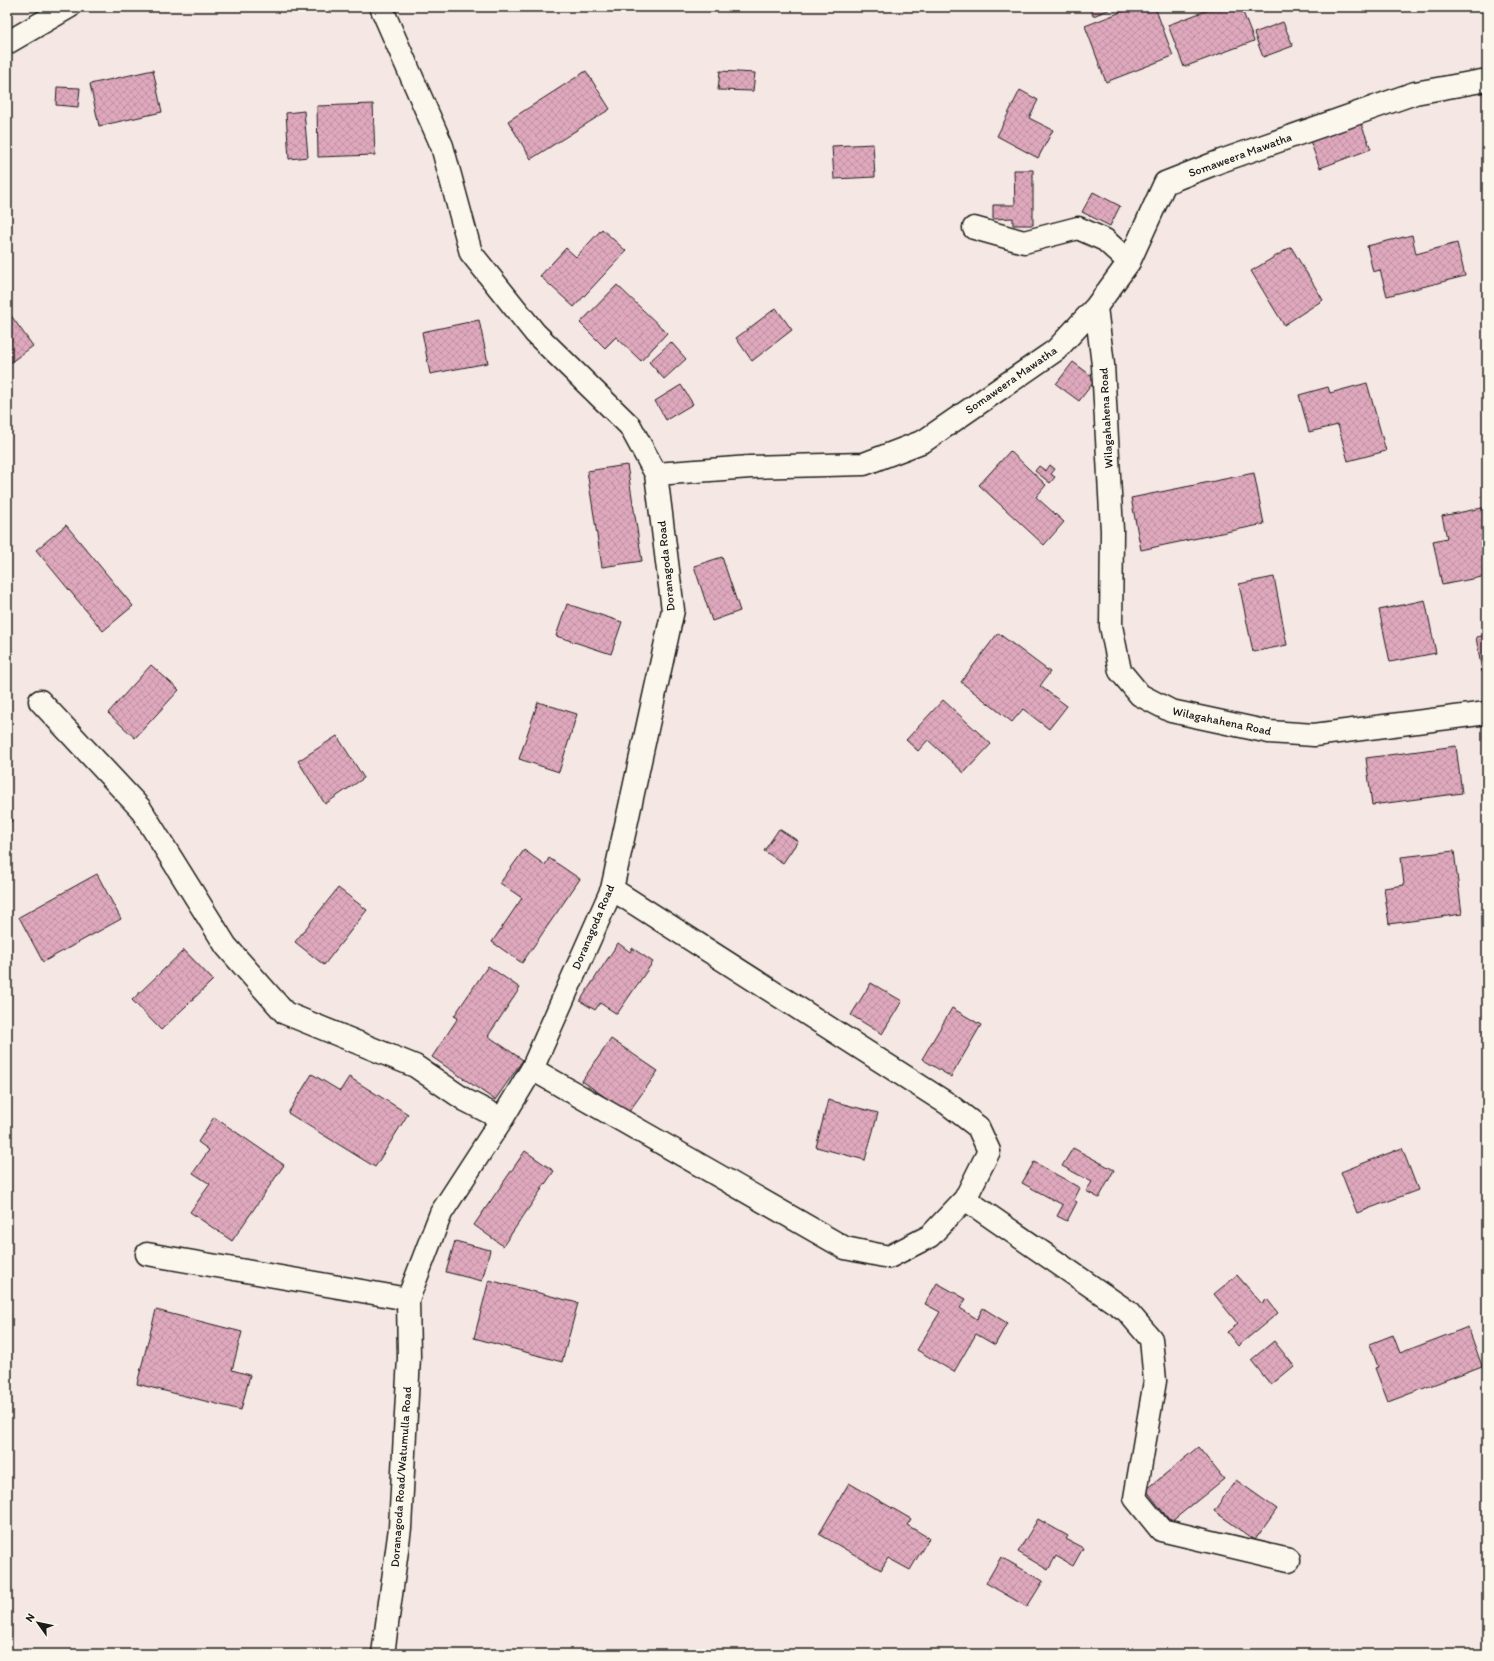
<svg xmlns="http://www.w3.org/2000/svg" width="1494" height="1661" font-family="Itim,sans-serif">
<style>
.building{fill:url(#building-cross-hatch);stroke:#1c1c1c}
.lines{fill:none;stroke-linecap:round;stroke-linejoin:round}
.minor-casing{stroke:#1c1c1c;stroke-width:25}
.minor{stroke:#fbf7ec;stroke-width:22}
.labels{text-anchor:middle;stroke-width:3;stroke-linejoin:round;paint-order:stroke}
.street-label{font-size:12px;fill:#1c1c1c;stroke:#fbf7ec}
</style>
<defs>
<pattern id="building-cross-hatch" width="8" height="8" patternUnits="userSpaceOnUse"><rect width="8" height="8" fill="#dfa8bd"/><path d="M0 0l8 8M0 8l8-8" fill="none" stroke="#bf90a2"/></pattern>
</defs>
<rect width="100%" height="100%" fill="#f5e7e3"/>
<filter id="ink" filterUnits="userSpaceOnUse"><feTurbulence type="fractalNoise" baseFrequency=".025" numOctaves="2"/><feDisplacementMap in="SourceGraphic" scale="8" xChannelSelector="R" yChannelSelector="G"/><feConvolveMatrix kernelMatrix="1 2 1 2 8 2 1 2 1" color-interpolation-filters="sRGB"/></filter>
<g filter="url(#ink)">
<path class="building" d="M1090 7H1116L1093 16Z
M1134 7H1155L1173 56 1106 82 1085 26Z
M1216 7H1241L1254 41 1184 67 1168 25Z
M1283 22 1293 46 1263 57 1254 33Z
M153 70 162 112 99 126 90 84Z
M586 71 610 109 531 159 508 121Z
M720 71 755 73 753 91 718 90Z
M57 87 80 88 78 107 56 105Z
M1020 90 1038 100 1029 118 1053 130 1038 158 997 136Z
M373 104 375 155 318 157 317 106Z
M304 111 308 157 289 159 286 113Z
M1359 119 1371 149 1320 168 1309 138Z
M873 144 875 177 834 179 832 146Z
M1014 170H1033V225H1013V218L993 219V205H1015Z
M1093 192 1120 206 1110 226 1082 212Z
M602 229 626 251 574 307 540 276 566 248 576 257Z
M1412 235 1416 254 1457 243 1465 276 1387 296 1380 270 1373 272 1367 246Z
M1291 247 1323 300 1284 325 1251 271Z
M617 285 667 333 641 361 616 337 605 348 580 323Z
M776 308 792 330 752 361 736 338Z
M7 310 33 346 7 365Z
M479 320 488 363 430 374 422 332Z
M671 342 686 359 664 379 649 362Z
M1073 362 1096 379 1079 401 1056 384Z
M1367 383 1386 451 1348 461 1338 425 1309 432 1299 395 1328 387 1330 393Z
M681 385 693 404 666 420 655 401Z
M1010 451 1046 485 1036 497 1064 522 1044 545 979 485Z
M627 465 642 561 602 567 587 471Z
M1050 465 1055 469 1051 474 1055 477 1050 483 1035 471 1039 466 1046 471Z
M1254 473 1264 524 1141 550 1131 498Z
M1487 507V576L1442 585 1433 541 1447 538 1442 516Z
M66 525 133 606 103 631 36 550Z
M722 557 740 611 712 621 694 566Z
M1274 577 1287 645 1253 652 1239 584Z
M1425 600 1436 653 1390 662 1379 610Z
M567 604 622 622 611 654 556 636Z
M998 633 1050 672 1040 686 1067 706 1049 729 1023 709 1012 722 961 682Z
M1487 635V671L1482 672 1476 637Z
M151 665 179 690 135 738 108 713Z
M943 700 991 744 964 773 928 740 918 751 906 740Z
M538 702 577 714 559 772 519 759Z
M337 736 364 778 325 804 298 761Z
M1456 746 1462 793 1372 805 1366 758Z
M7 813 12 821 7 825Z
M779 829 798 841 783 863 764 851Z
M524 850 545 865 549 858 580 879 522 963 492 942 522 898 500 883Z
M1454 851 1462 914 1389 924 1384 888 1404 885 1401 857Z
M97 874 121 919 43 962 19 917Z
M338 888 367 910 324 965 295 942Z
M618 943 630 952 632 948 653 962 617 1014 600 1003 595 1010 580 1001Z
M184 950 213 980 161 1030 132 1000Z
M488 966 520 988 488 1036 523 1060 495 1100 432 1057 458 1018 454 1016Z
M871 983 902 1001 882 1034 851 1015Z
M952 1008 981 1025 951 1077 922 1059Z
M611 1039 658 1071 628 1113 582 1081Z
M312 1074 340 1091 349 1077 408 1114 375 1167 288 1113Z
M828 1100 878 1113 865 1160 816 1147Z
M214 1117 284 1165 232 1241 190 1212 210 1184 193 1173 209 1150 198 1142Z
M1073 1148 1114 1170 1099 1198 1086 1191 1092 1182 1062 1166Z
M1402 1148 1418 1190 1357 1213 1341 1172Z
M525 1151 554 1171 503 1246 474 1225Z
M1034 1162 1080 1188 1074 1200 1077 1202 1067 1221 1057 1216 1063 1205 1022 1183Z
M455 1241 490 1250 482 1281 446 1272Z
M1237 1275 1262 1304 1267 1299 1278 1313 1238 1346 1227 1332 1238 1324 1214 1294Z
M489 1280 578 1303 562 1362 474 1338Z
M937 1283 966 1299 960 1308 977 1319 983 1308 1007 1323 995 1345 976 1334 954 1372 917 1350 940 1312 925 1304Z
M156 1310 242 1332 232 1370 250 1375 241 1410 137 1384Z
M1468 1327 1482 1366 1388 1402 1375 1368 1378 1367 1370 1344 1393 1335 1400 1353Z
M1274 1341 1294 1366 1271 1385 1251 1360Z
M1198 1447 1224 1479 1171 1522 1146 1490Z
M1236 1480 1277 1509 1255 1540 1214 1511Z
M849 1483 911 1519 907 1525 929 1538 910 1570 888 1558 881 1570 819 1534Z
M1038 1519 1068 1536 1066 1539 1083 1548 1073 1566 1056 1556 1048 1570 1018 1552Z
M1001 1557 1043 1581 1027 1607 986 1583Z"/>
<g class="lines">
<defs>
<path id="minor" d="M381 7 442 146 471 253 535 333 630 426 656 474 673 610 612 889 532 1069 502 1119 441 1213 408 1299 409 1357 400 1528 383 1654
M7 43 69 7
M974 228 1024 242 1078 228 1105 240 1129 262
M1096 307 1103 365 1112 531 1111 626 1120 671 1140 695 1171 711 1269 732 1314 735 1487 713
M656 474 750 467 864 464 924 441 1056 350 1096 307 1129 262 1165 183 1221 161 1415 93 1487 80
M40 701 140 808 226 946 285 1013 415 1066 465 1100 502 1119
M612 889 948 1104 978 1127 989 1151 965 1199 1127 1311 1151 1339 1155 1381 1135 1498 1161 1530 1289 1560
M532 1069 845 1248 889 1257 930 1236 965 1199
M147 1254 408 1299"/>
</defs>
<use href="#minor" class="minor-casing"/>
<use href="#minor" class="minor"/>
</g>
</g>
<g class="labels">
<g class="street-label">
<text transform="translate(1240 155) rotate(-20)" y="4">Somaweera Mawatha</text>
<text transform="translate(1011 380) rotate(-35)" y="4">Somaweera Mawatha</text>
<text transform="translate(1106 418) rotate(-93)" y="4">Wilagahahena Road</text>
<text transform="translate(666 566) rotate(-96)" y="4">Doranagoda Road</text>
<text transform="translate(1222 721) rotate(12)" y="4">Wilagahahena Road</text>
<text transform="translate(593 927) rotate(-67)" y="4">Doranagoda Road</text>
<text transform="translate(401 1477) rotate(-86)" y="4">Doranagoda Road/Watumulla Road</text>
</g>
</g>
<rect width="1494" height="1661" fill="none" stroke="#fbf7ec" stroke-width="24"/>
<rect x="12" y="12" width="1470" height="1637" fill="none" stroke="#1c1c1c" stroke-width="1.5" filter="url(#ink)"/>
<g transform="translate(38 1623) rotate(303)" stroke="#fbf7ec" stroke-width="3" paint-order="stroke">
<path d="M0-3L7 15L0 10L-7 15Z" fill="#1c1c1c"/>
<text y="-6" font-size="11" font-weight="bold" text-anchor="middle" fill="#1c1c1c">N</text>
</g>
</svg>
